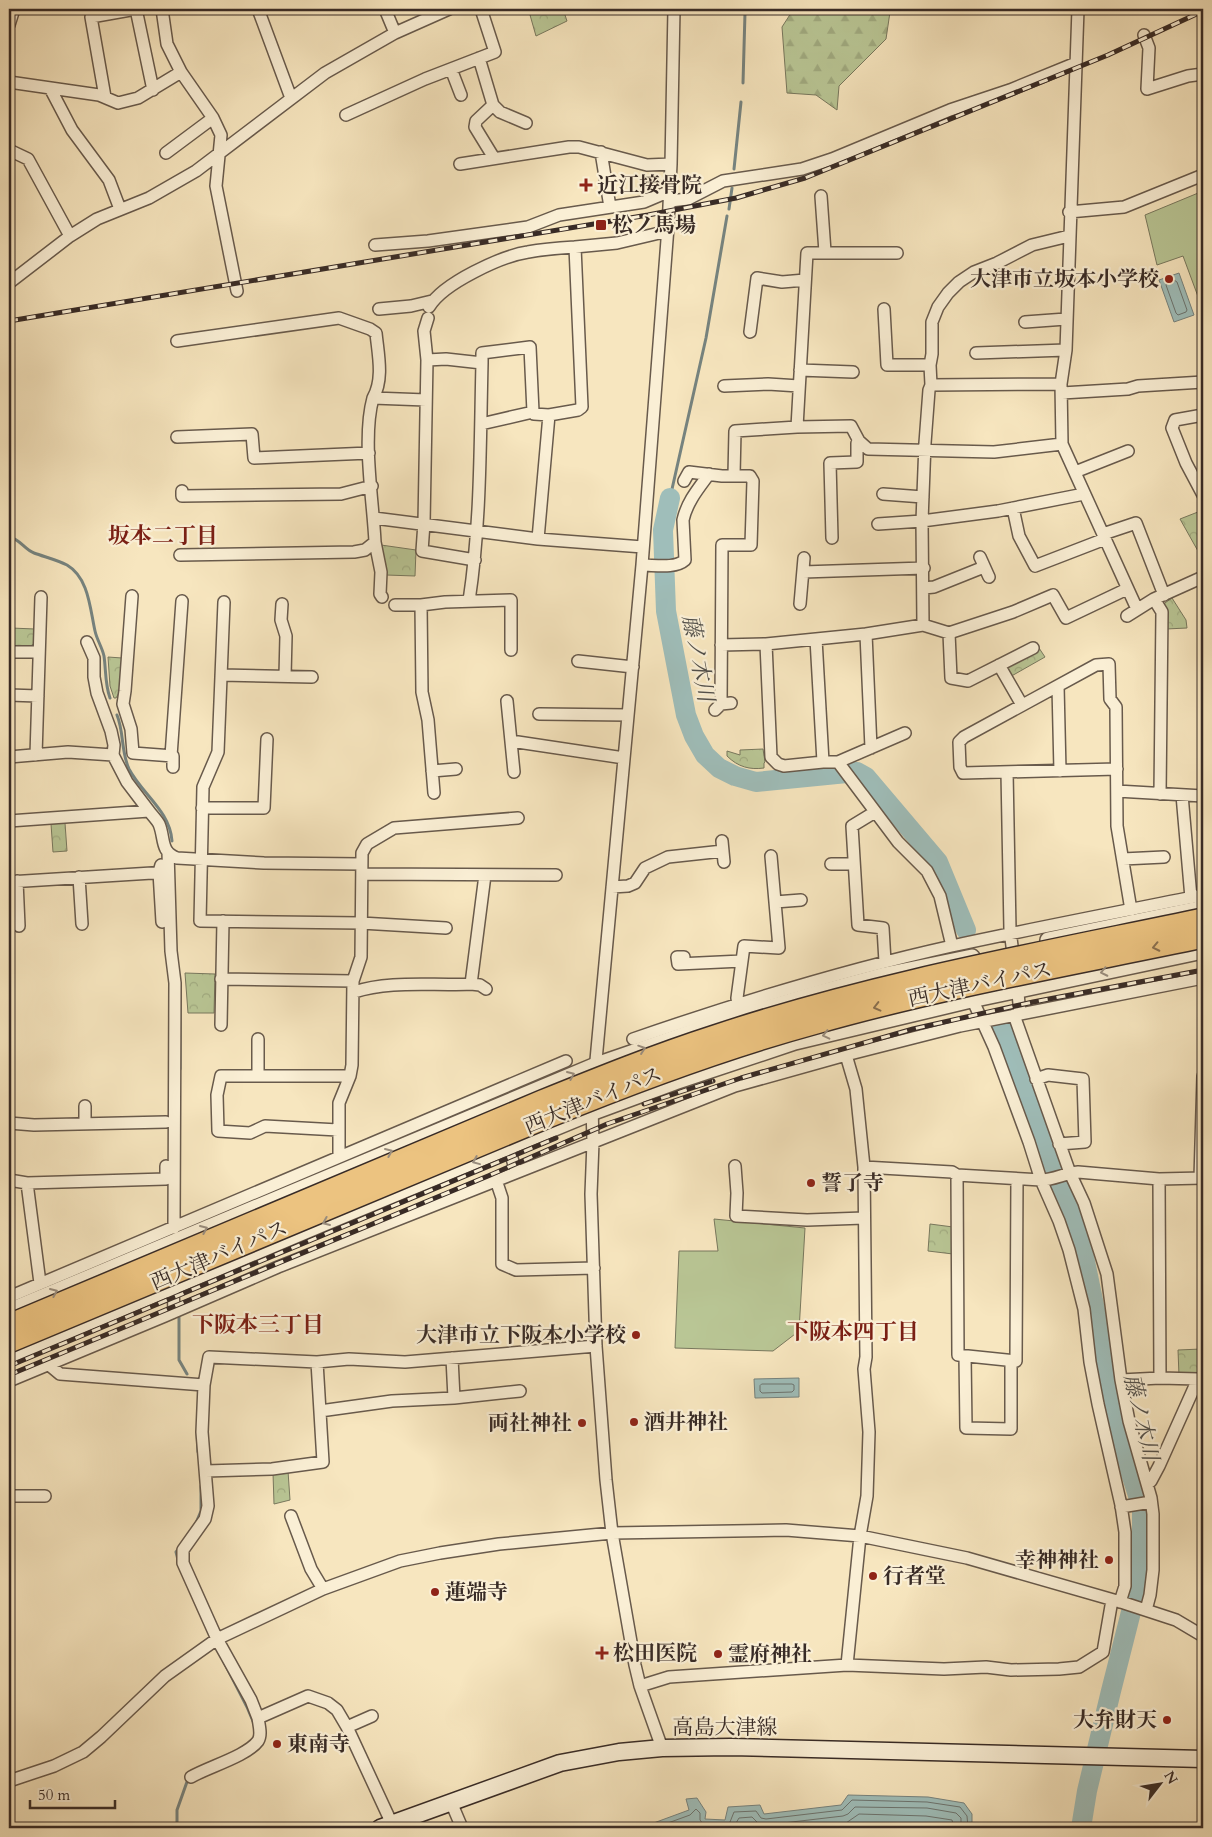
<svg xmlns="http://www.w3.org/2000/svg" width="1212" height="1837" font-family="Cardo,'Noto Serif JP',serif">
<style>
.grass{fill:#b9c695;stroke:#78785e}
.forest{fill:url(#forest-firs);stroke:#78785e}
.park{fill:url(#park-crowns);stroke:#78785e}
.water{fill:#9fbeba;stroke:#76837f}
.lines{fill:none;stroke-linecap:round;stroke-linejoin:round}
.shore{stroke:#6c7470;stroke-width:1}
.stream{stroke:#76837f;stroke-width:3}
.river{stroke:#9fbeba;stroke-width:20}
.minor-casing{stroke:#685a4c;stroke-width:14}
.tertiary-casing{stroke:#685a4c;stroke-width:18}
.secondary-casing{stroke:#382b26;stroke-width:19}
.minor{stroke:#faefd5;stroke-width:11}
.tertiary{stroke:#faefd5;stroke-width:15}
.secondary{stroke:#faefd5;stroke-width:16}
.rail-casing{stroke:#382b26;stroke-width:5}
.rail{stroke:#faefd5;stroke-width:3;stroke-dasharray:9;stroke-linecap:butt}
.motorway-bridge-casing{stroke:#382b26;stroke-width:24;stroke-linecap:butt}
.motorway-bridge{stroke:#ecc380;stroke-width:21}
.oneway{stroke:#896f4e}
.oneway2{stroke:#998d7e}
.poi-dot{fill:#8f2418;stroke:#faefd5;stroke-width:2}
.labels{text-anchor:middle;stroke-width:4.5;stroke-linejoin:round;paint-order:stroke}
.poi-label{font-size:21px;font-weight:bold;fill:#382b26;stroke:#faefd5;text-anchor:start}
.street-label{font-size:21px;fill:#382b26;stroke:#faefd5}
.neighbourhood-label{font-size:22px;font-weight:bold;fill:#7a1f14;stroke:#faefd5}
.water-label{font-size:22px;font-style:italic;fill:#52504b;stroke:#faefd5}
</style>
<defs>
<pattern id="forest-firs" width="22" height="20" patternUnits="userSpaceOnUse" patternTransform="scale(1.25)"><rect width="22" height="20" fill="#b9c695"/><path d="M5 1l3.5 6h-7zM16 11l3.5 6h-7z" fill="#a0aa80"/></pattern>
<pattern id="park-crowns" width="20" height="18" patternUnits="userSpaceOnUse" patternTransform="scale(1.25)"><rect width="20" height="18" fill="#b9c695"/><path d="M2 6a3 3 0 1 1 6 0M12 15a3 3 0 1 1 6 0" fill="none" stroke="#a0aa80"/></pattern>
</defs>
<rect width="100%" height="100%" fill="#f7e6bf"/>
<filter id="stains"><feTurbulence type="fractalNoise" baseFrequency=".004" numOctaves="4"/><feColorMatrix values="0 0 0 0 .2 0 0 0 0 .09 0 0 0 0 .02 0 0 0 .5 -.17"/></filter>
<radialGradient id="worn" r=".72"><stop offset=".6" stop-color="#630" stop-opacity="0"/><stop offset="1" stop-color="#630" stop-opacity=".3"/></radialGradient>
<path class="grass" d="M1203 191V310L1183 256 1157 265 1145 215Z
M714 1219 805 1228 799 1331 773 1351 675 1348 679 1251H718Z"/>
<path class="forest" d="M812 9H900L890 12 886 39 839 86 837 110 816 95 787 93 782 27 791 13Z"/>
<path class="park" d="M548 9H563L567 21 536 36 530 15Z
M1203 510V560L1180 519Z
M381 545 416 550 415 576 386 575Z
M1172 598 1186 620 1187 628 1166 629 1162 605Z
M11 628 35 629V643L29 647H11Z
M1037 645 1045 657 1008 678 1000 665Z
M108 657 122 658 120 691 116 698H114L110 686Z
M763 749 765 762 764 763V768C750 770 738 767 727 756V751L740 755V750Z
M65 823 67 851 53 852 51 824Z
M185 973 215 974 214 1013H188Z
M930 1224 953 1227V1254L928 1251Z
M1201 1349V1366L1196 1377 1179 1376 1178 1350Z
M288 1471 290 1500 274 1504 273 1473Z"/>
<path class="water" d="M1179 273 1194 315 1174 322 1159 280Z
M799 1378V1397L755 1398 754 1379Z
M848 1795 928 1797 964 1803 972 1814V1828H640L689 1810 686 1799 697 1798 706 1812 705 1819 725 1820 728 1807 760 1805 764 1814 841 1805Z"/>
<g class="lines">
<path class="shore" d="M1174 280 1177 282 1187 310 1186 312 1178 315 1176 313 1166 285 1167 283Z
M762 1384H792L794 1385V1390L792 1392 762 1393 760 1391V1386Z
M654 1828 690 1815 696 1809 700 1813V1820L703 1824 726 1825 730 1822 734 1812 756 1811 761 1818 766 1819 842 1810 852 1800 927 1802 960 1807 967 1816 968 1828
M733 1828 739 1818 752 1817 758 1823 766 1825 843 1816 848 1814 855 1807 927 1808 956 1813 961 1818V1828
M804 1828 846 1823 859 1814 926 1816 952 1820 954 1828"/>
<path class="stream" d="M743 83 745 13 765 9
M734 169 741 102
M729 209 732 188
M670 498 706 338 727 216
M9 537C19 538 25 550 34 553 45 557 57 560 67 565 89 578 90 609 95 631 97 640 102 647 104 656 106 670 105 685 110 698
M117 715C124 732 121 752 129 769 142 794 170 811 172 841
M180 983V1069
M179 1317V1360L187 1374
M197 1431 198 1452
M196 1523 201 1511V1486
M179 1564 176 1552 180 1547
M224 1662 247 1707 255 1726
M177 1828V1810L188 1779"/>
<path class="river" d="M670 498 663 530 666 611 686 715 694 736 705 755 719 768 735 776 756 782 857 772 866 777 938 862 966 930
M1000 1024 1081 1242 1125 1455 1142 1508V1579L1131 1612 1111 1691 1087 1791 1081 1828"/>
<defs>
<path id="minor" d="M162 9 167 44 181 72 213 118 221 135 216 186 237 291
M258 9 291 98
M385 9 395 33
M1078 9 1066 350 1061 384 1062 444 1137 609
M9 25 14 9
M1144 35 1149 48 1147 89 1188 76 1203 74
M479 58 493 105 476 121 475 127 494 158
M451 69 461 95
M9 82 99 95 118 103 138 98 181 72
M50 88 72 130 109 180 120 209
M105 97 91 17 136 9 153 90
M493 105 500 112 526 123
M346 115 425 79 495 52 481 9
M9 150 28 159 70 236
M601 152 610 207
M166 153 213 118
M460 164 569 147H579L647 165 671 164
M821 196 825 252
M670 201 688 199 723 181 802 169 832 159 950 110 1010 90 1076 63
M1069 212 1124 207 1203 175
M375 245 428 241 528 227 559 215 644 202 670 191
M9 283 70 236 97 219 149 198 196 171 325 73 395 33 449 9
M429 307C443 283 502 256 528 252 544 249 559 248 575 247
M379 309 411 306 432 301
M884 309 887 365H930
M1025 322 1066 319
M750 332 757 278 782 282 805 280
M177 341 339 318 370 329 376 333C378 354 384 379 373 398L426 400
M976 353 1066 350
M427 360 424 331 428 318
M482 363V353L530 347 533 412
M800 370 853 372
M931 385 1061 384
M724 386 768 384 799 386
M1062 393 1128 389 1138 386 1203 382
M1203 415 1175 420 1172 428 1186 463 1203 495
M481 424 533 412 534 414 549 415
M797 427 807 253H897
M177 437 252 434 254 458 369 453
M1075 472 1128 451
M734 475 735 431 797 427 851 426 859 441 868 449 994 452 1062 444
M684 481 689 472 722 476H750L753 481 751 545H722L721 704
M182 491V496L341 494 372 486
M883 494 923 497
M1013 508 1019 536 1035 566 1105 539
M374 518 538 539 643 547
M878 524 922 521 998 511 1084 494
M1103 534 1136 523 1164 595
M832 538 830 463 857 462V443L859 441
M538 539 549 415 578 410 582 407 575 247 617 243 668 231
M375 542 381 572 380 594 382 597
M180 555 354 552 365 550 375 542C373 500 362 438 373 398
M980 557 989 577
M642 565C655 565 675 569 685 560L683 520C687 502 698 489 709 474
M803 572 924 568
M924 588 934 587 984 567
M132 596 125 691 123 704 131 729 133 753 173 756V767
M1154 599 1162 612 1160 794
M469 601C481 522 480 443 482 363L446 359 427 360 424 523 422 551 475 560
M224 602 218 752 203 787 200 921 361 923 446 928
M282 604 281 620 286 636 285 676
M800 604 804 558
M395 605H421L445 602 511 600V650
M421 605 422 692 428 720 434 793
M1127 616 1154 599 1203 577
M923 625 922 521 925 443 929 390 931 385 930 365 932 354V322L938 307 948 293 959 282 974 272 997 263 1032 245 1069 236
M949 633 951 678 968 681 1033 648
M866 634 923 625 949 633 1013 612 1053 595 1066 618 1127 589
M816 639 823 762
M87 642 94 658V677L97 693 111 731 114 745 113 755 127 782 149 811
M766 644 771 757 778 764 784 766 823 762H838L905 733
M721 645 766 644 866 634 871 748
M13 652H39
M578 661 633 667
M999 665 1022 705
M221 675 312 677
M1058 686 1060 771
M9 695 38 696
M507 701 514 772
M715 710 721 704 731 703
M539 714 628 715
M511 741 624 758
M36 755 41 597
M171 756 182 601
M9 757 68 752 113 755
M838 762 898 842 927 871 940 896 952 946
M1117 769 963 773 960 767 959 742 964 737 1096 665 1109 664 1110 699 1116 707 1117 826 1131 910
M432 771 456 769
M1007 772 1010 930 1014 962
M1117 791 1203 796
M1182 795 1191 898
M202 808H264L267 739
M875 812 852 826 858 925 883 928 885 962
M9 821 149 811C152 815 157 820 159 824 165 838 160 852 177 858L264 863 362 864
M722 841 724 862
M168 852 171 951 175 983 174 1228
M1123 859 1164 857
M831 864H854
M161 865 159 872 162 922
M362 874 556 875
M79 877 82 924
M17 881 19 926
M9 882 168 872
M612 887 628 886 635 883 645 868 668 857 723 851
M775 902 801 900
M684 957H677L678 964 742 961
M221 979 353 981
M1017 983 1020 1014
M471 984 485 875
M354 992C390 980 432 986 471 984L480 985 486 989
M969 992 994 1047 1029 1142 1041 1180 1059 1221 1069 1250 1084 1309 1090 1362 1098 1404 1121 1505 1125 1532V1586L1120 1602
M738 1004 737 998 744 946 779 948 771 856
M1014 1015 1070 1173 1084 1203 1107 1274 1121 1380 1129 1421 1151 1498 1153 1514V1570L1150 1595 1146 1610
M221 1025 223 921
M633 1039C737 1003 844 970 952 946 1035 928 1119 912 1203 895
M846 1055 856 1089 864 1167 866 1357 864 1369 869 1432 867 1496 860 1536 847 1665
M595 1071 642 565 668 227 671 164 674 9
M258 1076V1039
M1036 1079 1048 1075 1083 1079 1085 1142 1059 1144
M85 1106V1124
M592 1107 593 1142 591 1194 596 1346 606 1480 612 1533 635 1665 640 1686 662 1748
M9 1123 34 1125 166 1122
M338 1130 265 1126 250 1133 218 1131 217 1095 221 1076H350
M507 1141 516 1172
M339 1157V1103L350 1076 352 1065 353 981 361 957 362 853 367 844 394 828 518 818
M735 1166 737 1193 736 1216 807 1220 864 1218
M864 1167 952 1172 957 1175 1041 1180C1054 1180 1065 1173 1078 1172L1159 1179 1203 1178
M957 1175 958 1355 1016 1361 1017 1179
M1200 1178 1203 1076
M9 1180 27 1183 166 1179V1166
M496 1180 502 1198V1264L516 1270 594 1268
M27 1183 40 1283
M170 1280 173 1287 174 1312
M9 1297 566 1061
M965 1356 966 1428 1011 1429V1361
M452 1358 454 1398
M48 1364 60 1374 204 1385
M1121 1380 1160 1378 1159 1179
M9 1381 165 1316 278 1267 735 1086 846 1055 960 1026 1203 978
M320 1411 392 1401 454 1398 520 1391
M206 1471 272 1469 323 1462 317 1362
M1147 1484 1151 1481 1159 1466 1198 1379 1160 1378
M9 1496H45
M1121 1507 1151 1502
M291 1516 311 1569 323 1589
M640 1686 669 1677 847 1665 944 1669 986 1667 1011 1670 1059 1669 1079 1667 1103 1652 1112 1600
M347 1727 372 1716
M191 1777C208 1767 247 1756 258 1741 262 1735 259 1725 258 1718
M9 1781 54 1766 83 1752 101 1737 165 1676 217 1639 323 1589 400 1561 440 1553 499 1544 612 1533 786 1530 860 1536 967 1558 1124 1603 1176 1620 1203 1636
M451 1802 462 1828
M392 1824 347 1727 337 1710 328 1703 308 1696 258 1718 251 1700 217 1639 183 1563V1550L205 1519 208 1506 202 1432 204 1385 209 1357 317 1362 349 1359 405 1362 596 1346"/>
<path id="tertiary" d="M1048 940 1203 908
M9 1311 596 1065 730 1019 818 993 885 975 972 957
M9 1356 324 1223 591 1113 675 1082 795 1042 971 1000 1203 951"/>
<path id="secondary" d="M380 1828 560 1763 619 1752 662 1748 731 1747 1203 1759"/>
</defs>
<use href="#minor" class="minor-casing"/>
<use href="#tertiary" class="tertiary-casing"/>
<use href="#secondary" class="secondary-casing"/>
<use href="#minor" class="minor"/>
<use href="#tertiary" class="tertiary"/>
<use href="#secondary" class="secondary"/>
<defs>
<path id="rail" d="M9 321 648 215 736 198 805 178 1108 55 1203 11
M644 1104 713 1081
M9 1366 556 1138
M9 1375 488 1176 607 1124 741 1078 913 1029 1033 1002 1203 970"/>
</defs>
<use href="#rail" class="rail-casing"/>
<use href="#rail" class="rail"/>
<defs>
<path id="motorway-bridge" d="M9 1325 542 1101C599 1078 656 1055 715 1036 873 983 1041 953 1203 919
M9 1342 548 1117C636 1081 724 1048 816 1023 943 987 1074 964 1203 937"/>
</defs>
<use href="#motorway-bridge" class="motorway-bridge-casing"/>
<use href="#motorway-bridge" class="motorway-bridge"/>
</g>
<defs><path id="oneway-chevron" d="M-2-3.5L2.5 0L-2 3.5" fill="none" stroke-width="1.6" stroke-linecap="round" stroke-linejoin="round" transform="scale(1.25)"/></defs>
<g class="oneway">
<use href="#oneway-chevron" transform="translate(1156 947) rotate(168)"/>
<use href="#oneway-chevron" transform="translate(877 1007) rotate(166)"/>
</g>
<g class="oneway2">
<use href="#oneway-chevron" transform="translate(1104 972) rotate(168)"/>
<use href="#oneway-chevron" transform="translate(826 1035) rotate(167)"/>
<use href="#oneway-chevron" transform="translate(642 1049) rotate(-19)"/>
<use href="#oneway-chevron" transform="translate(571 1075) rotate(-23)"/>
<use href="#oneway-chevron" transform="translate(389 1152) rotate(-23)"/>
<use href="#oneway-chevron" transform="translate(476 1161) rotate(158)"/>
<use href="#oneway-chevron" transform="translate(326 1222) rotate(157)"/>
<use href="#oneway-chevron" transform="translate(204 1229) rotate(-23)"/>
<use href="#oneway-chevron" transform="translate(54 1292) rotate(-23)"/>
</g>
<g class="poi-dot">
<path d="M583.5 177.5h5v5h5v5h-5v5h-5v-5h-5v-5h5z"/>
<rect x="595" y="219" width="12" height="12" rx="2.5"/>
<circle cx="1169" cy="279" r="5"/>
<circle cx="811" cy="1183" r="5"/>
<circle cx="636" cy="1335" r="5"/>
<circle cx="634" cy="1422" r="5"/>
<circle cx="582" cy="1423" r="5"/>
<circle cx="1109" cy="1560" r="5"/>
<circle cx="873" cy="1576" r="5"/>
<circle cx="435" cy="1592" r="5"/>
<path d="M599.5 1645.5h5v5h5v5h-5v5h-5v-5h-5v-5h5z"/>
<circle cx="718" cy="1654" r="5"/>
<circle cx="1167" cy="1720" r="5"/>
<circle cx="277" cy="1744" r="5"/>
</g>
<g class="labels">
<g class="poi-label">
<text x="597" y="192">近江接骨院</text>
<text x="612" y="232">松ノ馬場</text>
<text x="1159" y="286" text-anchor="end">大津市立坂本小学校</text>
<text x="821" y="1190">誓了寺</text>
<text x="626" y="1342" text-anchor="end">大津市立下阪本小学校</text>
<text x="644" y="1429">酒井神社</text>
<text x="572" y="1430" text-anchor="end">両社神社</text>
<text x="1099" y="1567" text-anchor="end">幸神神社</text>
<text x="883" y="1583">行者堂</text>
<text x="445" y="1599">蓮端寺</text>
<text x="613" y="1660">松田医院</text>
<text x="728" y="1661">霊府神社</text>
<text x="1157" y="1727" text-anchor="end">大弁財天</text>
<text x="287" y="1751">東南寺</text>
</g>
<g class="street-label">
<text transform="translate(980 984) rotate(-12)" y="7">西大津バイパス</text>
<text transform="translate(593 1100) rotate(-22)" y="7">西大津バイパス</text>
<text transform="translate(219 1255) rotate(-23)" y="7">西大津バイパス</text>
<text x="725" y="1734">高島大津線</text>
</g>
<g class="neighbourhood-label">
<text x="163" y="543">坂本二丁目</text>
<text x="258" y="1332">下阪本三丁目</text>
<text x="853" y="1339">下阪本四丁目</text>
</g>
<g class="water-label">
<text transform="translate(699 658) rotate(79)" y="8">藤ノ木川</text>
<text transform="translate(1142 1417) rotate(77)" y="8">藤ノ木川</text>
</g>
</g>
<rect width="1212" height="1837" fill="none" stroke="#f7e6bf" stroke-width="30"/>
<rect x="10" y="10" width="1192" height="1817" fill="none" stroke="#382b26" stroke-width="2.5"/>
<rect x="15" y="15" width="1182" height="1807" fill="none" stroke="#382b26"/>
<g transform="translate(1160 1784) rotate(59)" stroke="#faefd5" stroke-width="4" paint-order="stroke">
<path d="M0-4L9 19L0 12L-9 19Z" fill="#382b26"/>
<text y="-8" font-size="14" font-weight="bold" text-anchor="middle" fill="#382b26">N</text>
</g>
<path d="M30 1800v8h85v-8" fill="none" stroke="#382b26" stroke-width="2.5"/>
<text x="38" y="1800" font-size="15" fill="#382b26" stroke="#faefd5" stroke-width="4" paint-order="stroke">50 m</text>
<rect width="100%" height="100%" filter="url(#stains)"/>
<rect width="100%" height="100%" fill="url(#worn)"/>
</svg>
